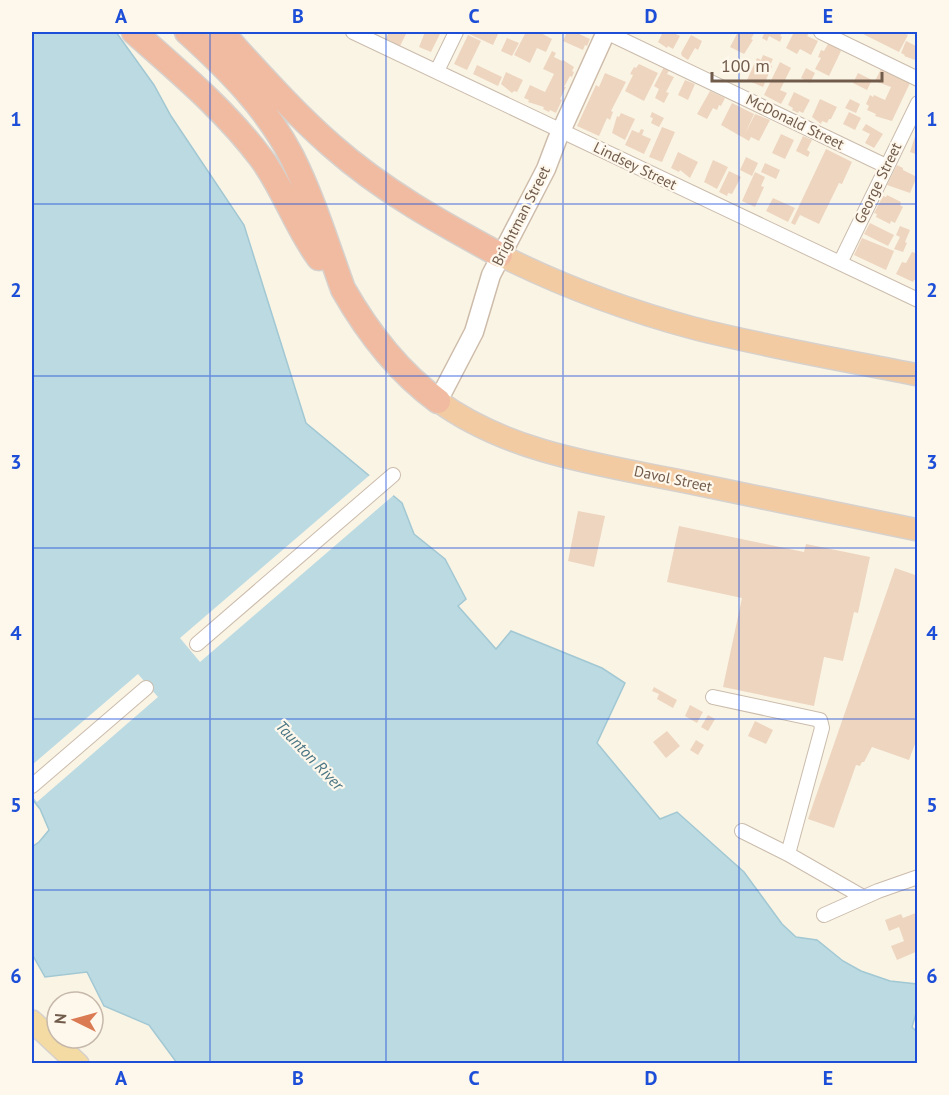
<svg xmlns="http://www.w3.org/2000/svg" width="949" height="1095" font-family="'PT Sans',sans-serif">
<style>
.water{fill:#bbdae2;stroke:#a2c8d3;stroke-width:1.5}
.pier{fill:#faf4e5}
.building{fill:#eed5bf}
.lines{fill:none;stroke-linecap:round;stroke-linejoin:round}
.minor-casing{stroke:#cbbcac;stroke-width:16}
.secondary-casing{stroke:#cebcaa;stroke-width:21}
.primary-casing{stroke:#d7d1cd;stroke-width:24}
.trunk-casing{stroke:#d7d1cd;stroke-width:24}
.motorway-casing{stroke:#d7d1cd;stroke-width:27}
.minor{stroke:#fff;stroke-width:14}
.secondary{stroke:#fff;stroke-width:18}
.primary{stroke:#f4dba3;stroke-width:21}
.trunk{stroke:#f2cba2;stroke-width:21}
.motorway{stroke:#f0bba1;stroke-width:24}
.grid{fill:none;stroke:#1d4ed8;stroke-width:1.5;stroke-opacity:0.55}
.labels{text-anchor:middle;stroke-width:4.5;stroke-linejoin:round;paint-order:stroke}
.street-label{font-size:15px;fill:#715c4c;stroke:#fef7eb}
.water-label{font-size:16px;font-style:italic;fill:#487583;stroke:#fef7eb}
.neatline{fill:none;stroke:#1d4ed8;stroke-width:2}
.grid-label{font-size:20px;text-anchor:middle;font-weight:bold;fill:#1d4ed8}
</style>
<rect width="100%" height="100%" fill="#faf4e5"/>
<path class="water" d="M32 32H116L154 85 171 116 244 225 306 423 402 503 414 534 445 559 466 599 458 606 496 649 511 631 602 668 625 683 597 743 660 819 677 812 744 872 782 924 796 937 817 940 843 961 861 971 890 981 917 984V1010L912 1027 917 1032V1063H177L149 1025 104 1006 87 972 45 977 32 954V847L39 842 49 830 40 809 32 799Z"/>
<path class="pier" d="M371 474 395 494 200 662 180 638Z
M138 674 158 697 37 802 32 796V765Z"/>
<path class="building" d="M389 32H407L400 46 386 39Z
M425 32H441L431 52 419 47Z
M468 32H499L493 45 467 33Z
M526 32H542L541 33 552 39 546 52 537 48 530 63 514 55Z
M567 32H575L590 39 587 46 585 45 583 50 563 41Z
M663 32H671L680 36 673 49 668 46 667 48 658 42Z
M738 32H755L751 39 753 40 744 54 730 47Z
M765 32H783L780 36 782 37 780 42 769 36 767 41 762 38Z
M794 32 803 34 806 32 809 33 807 36 818 41 811 55 800 49 797 54 786 48Z
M862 32H901L908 35 899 52 861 33Z
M468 35 481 41 467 70 454 64Z
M691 35 702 41 698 50 695 48 688 60 682 56 681 53Z
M507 38 519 43 512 56 501 51Z
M906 41 918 47V61L904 56 905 55 901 53Z
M830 43 841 51 829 76 815 69 821 58 818 57 821 50 824 51 828 44Z
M552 51 556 53 554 57 562 61 563 60 574 67 572 71 574 72 572 77 570 76 564 87H566L560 99 562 100 556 113 550 110 549 112 543 109 544 107 528 102 529 100 524 98 530 85 545 92 554 74 543 69Z
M763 55 773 59 770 65 772 66 763 87 747 80 757 58 761 60Z
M780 62 791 68 780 90 787 93 781 104 764 95Z
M639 64 658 73 644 101 625 91 633 75 630 74 634 67 636 68Z
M477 65 502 77 498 86 473 74Z
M664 67 670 69 667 74 674 77 666 92 669 93 664 103 655 98 659 89 654 86Z
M806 68 815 73 810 83 801 78Z
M881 69 910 83 892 121 875 116 876 114 867 110 869 106 866 104 870 95 873 97 874 95 885 100 891 87 875 81Z
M506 72 523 80 517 92 514 91 512 93 501 84Z
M605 73 626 82 611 111 613 112 610 120 607 118 599 136 577 126 596 85 599 87Z
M858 73 872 80 867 90 853 83Z
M685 80 695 84 688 100 678 95Z
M710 91 725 98 721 106 719 105 717 110 713 108 707 119 697 114Z
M794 92 810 100 803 113 799 111 798 113 792 110 793 108 788 105Z
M820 99 837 107 831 119H829L827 123 822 121 821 124 812 117Z
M850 99 860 104 856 113 845 108Z
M732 103 754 114 745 134 755 114 770 120 759 141 751 137 749 141 721 125Z
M652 112 664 118 659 127 651 123 653 118 650 117Z
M849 112 861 118 855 130 843 124Z
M621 113 635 119 625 140 612 133 617 116 619 117Z
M866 124 883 134 874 148 865 143 870 134 862 130Z
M662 127 675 132 662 162 649 157Z
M641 129 644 130 642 135 651 139 644 154 625 145 632 130 639 133Z
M917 130H918V155L910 152Z
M781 134 794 140 785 159 772 153Z
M803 136 812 140 807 150 810 152 808 157 796 151Z
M826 149 852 162 842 184 839 183 819 224 800 215 795 225 791 223Z
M678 152 698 162 690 178 680 170 679 172 671 168Z
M746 157 758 163 752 176 740 170Z
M713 160 728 167 717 189 704 182Z
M765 163 780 170 776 179 761 172Z
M897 165 903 168V170L917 177 910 193 887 185Z
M729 171 741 177 732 194 728 193 727 196 719 192Z
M755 172 765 177 761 186 764 187 755 207 742 201Z
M887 195 901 202 900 205 903 207 895 223 891 221 890 224 876 217 877 214 874 213 883 196 886 197Z
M773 198 795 208 788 222 766 211Z
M870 223 894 235 888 246 864 234Z
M900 226 910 230 905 242 907 243 903 252 894 249 900 237 896 235Z
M862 238 894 251 886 270 854 255Z
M912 252 918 254 915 261 918 262V281L914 280 913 282 896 274 902 262 906 263Z
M578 511 605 516 594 567 568 561Z
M679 526 804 552 806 544 870 557 858 613 854 612 843 661 824 657 814 706 723 687 742 598 667 582Z
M895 568 918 576V736L909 760 872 747 864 762H862L860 766 856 765 834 828 808 819Z
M654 687 677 700 673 708 657 699 659 694 652 691Z
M690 705 703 712 697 723 685 716Z
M708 715 715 719 708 731 701 727Z
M755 721 773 730 766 744 748 736Z
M667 731 680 746 666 758 653 742Z
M696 740 704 745 698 755 690 750Z
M918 912V951L897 960 891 946 904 941 899 927 889 931 885 920 901 914 903 918Z"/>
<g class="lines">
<defs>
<path id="minor" d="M353 32 918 300
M606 32 886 166
M821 32 918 79
M437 71 456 32
M840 263 918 103
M197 644 393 475
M713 697 820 720 822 728 788 854 863 897
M32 786 146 688
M742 831 788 854
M824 915 878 891 918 877"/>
<path id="secondary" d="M438 401 474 332 491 275 546 169 557 140 606 32"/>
<path id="primary" d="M32 1021 78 1064"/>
<path id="trunk" d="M500 255C562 286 626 310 693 328 767 347 843 360 918 375
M438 401C509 453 602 465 686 482 763 498 840 514 918 530"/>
<path id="motorway" d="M134 32C179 72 225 110 261 158 284 189 296 227 319 258
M187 32C227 68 267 108 292 157 313 199 327 245 343 289 368 333 397 371 438 401
M221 32C257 71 292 111 332 146 383 191 441 223 500 255"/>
</defs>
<use href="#minor" class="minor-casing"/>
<use href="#secondary" class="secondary-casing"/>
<use href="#primary" class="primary-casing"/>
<use href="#trunk" class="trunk-casing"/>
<use href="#motorway" class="motorway-casing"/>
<use href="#minor" class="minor"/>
<use href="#secondary" class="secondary"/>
<use href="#primary" class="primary"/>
<use href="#trunk" class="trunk"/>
<use href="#motorway" class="motorway"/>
</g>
<path class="grid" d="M210 32V1064M386 32V1064M563 32V1064M739 32V1064M32 204H918M32 376H918M32 548H918M32 719H918M32 890H918"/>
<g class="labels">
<g class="street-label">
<text transform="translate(795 122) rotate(26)" y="5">McDonald Street</text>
<text transform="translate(635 166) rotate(26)" y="5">Lindsey Street</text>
<text transform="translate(878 183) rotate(-64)" y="5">George Street</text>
<text transform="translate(521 216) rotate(-63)" y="5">Brightman Street</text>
<text transform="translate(673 479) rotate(12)" y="5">Davol Street</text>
</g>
<g class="water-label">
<text transform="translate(310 755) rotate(46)" y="6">Taunton River</text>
</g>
</g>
<rect width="949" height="1095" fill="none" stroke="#fef7eb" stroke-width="66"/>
<g transform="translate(75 1020) rotate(275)"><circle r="28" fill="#fef7eb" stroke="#c6b9ab" stroke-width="1.5"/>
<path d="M0-4.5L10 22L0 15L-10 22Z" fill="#db7b54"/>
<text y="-9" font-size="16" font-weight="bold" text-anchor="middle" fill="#715c4c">N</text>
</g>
<path d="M712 72v9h170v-9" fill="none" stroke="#715c4c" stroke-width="3"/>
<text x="721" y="72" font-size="18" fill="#715c4c" stroke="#fef7eb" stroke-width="4.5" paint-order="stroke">100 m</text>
<rect x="33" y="33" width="883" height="1029" class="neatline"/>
<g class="grid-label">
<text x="121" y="23">A</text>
<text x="298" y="23">B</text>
<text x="474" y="23">C</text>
<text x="651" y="23">D</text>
<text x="828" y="23">E</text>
<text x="16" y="126">1</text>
<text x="932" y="126">1</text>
<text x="16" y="297">2</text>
<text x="932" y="297">2</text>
<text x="16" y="469">3</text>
<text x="932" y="469">3</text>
<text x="16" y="640">4</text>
<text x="932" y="640">4</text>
<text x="16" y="812">5</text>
<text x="932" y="812">5</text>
<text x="16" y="983">6</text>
<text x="932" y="983">6</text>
<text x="121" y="1085">A</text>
<text x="298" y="1085">B</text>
<text x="474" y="1085">C</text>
<text x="651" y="1085">D</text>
<text x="828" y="1085">E</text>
</g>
</svg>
